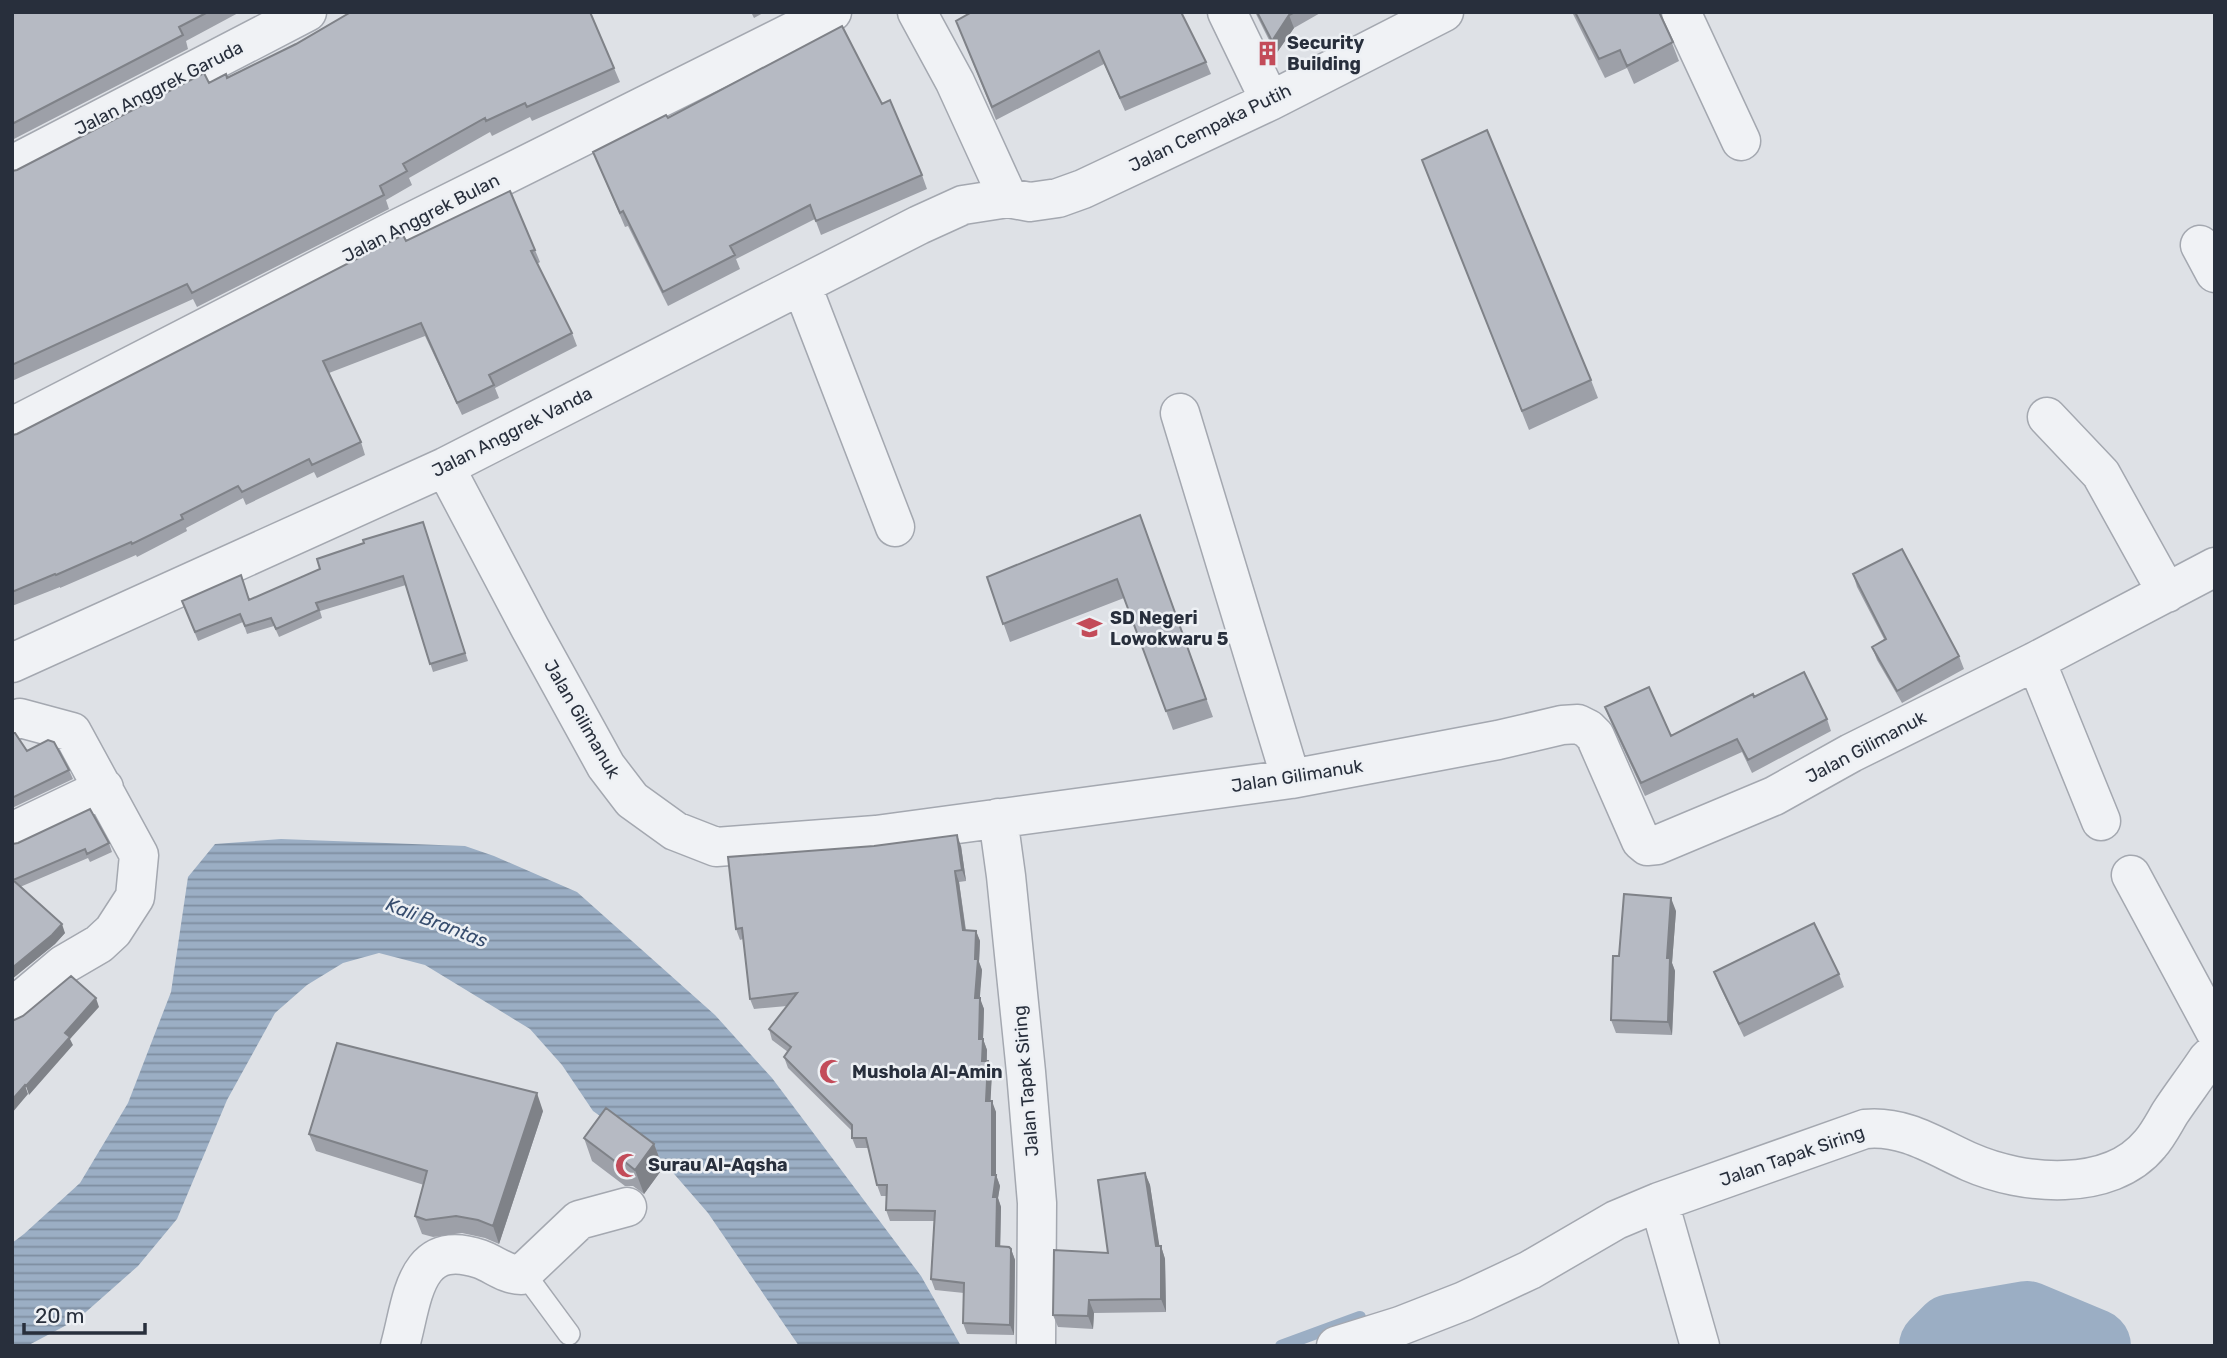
<svg xmlns="http://www.w3.org/2000/svg" width="2227" height="1358" font-family="Rubik,sans-serif">
<style>
.water{fill:url(#water-rules)}
.lines{fill:none;stroke-linecap:round;stroke-linejoin:round}
.stream{stroke:#9baec4;stroke-width:12}
.river{stroke:#9baec4;stroke-width:74}
.service-casing{stroke:#a4a8b0;stroke-width:24}
.minor-casing{stroke:#a4a8b0;stroke-width:41}
.service{stroke:#f0f2f5;stroke-width:21}
.minor{stroke:#f0f2f5;stroke-width:38}
.wall{fill:#9da0a8}
.shaded-wall{fill:#7f8288}
.building{fill:#b6bac3;stroke:#7f8288;stroke-width:2}
.labels{text-anchor:middle;stroke-width:5;stroke-linejoin:round;paint-order:stroke}
.poi-label{font-size:18px;font-weight:bold;fill:#282f3c;stroke:#edf0f4;text-anchor:start}
.street-label{font-size:18px;fill:#282f3c;stroke:#edf0f4}
.water-label{font-size:19px;font-style:italic;fill:#364c6d;stroke:#edf0f4}
</style>
<defs>
<pattern id="water-rules" width="6" height="5" patternUnits="userSpaceOnUse" patternTransform="scale(1.75)"><rect width="6" height="5" fill="#9baec4"/><path d="M0 2.5h6" fill="none" stroke="#7e8ea0"/></pattern>
</defs>
<rect width="100%" height="100%" fill="#dee1e6"/>
<path class="water" d="M281 839 465 846 494 856 577 892 715 1015 772 1078 921 1276 961 1346H799L708 1213 662 1160 593 1111 562 1065 530 1029 425 965 379 953 343 963 307 985 275 1013 227 1100 177 1219 138 1266 78 1319 27 1346H12V1243L24 1234 80 1183 128 1103 171 992 188 877 215 844Z"/>
<g class="lines">
<path class="stream" d="M1281 1346 1360 1317"/>
<path class="river" d="M1936 1346 1951 1331 2027 1318 2094 1346"/>
<defs>
<path id="service" d="M524 1273 569 1334"/>
<path id="minor" d="M917 12 955 82 1008 198
M1227 12 1270 101
M1681 12 1741 141
M12 165 307 12
M2200 245 2215 273
M802 286 895 527
M1180 413 1291 779
M2047 417 2101 474 2167 593
M12 427 397 229 832 12
M445 467 530 628 606 766 632 800 675 831 716 847 876 835 1291 779 1498 740 1562 725 1578 724 1588 729 1595 736 1641 841 1647 846 1657 845 1774 796 1851 753 2036 661 2215 567
M2036 661 2101 821
M12 663 445 467 919 225 963 205 1008 198 1030 202 1058 198 1083 189 1270 101 1444 12
M12 721 20 718 72 732 139 855 135 897 113 931 99 944 63 965 12 1008
M998 818 1006 876 1026 1072 1037 1203 1036 1346
M12 832 104 788
M2131 875 2215 1031
M1659 1202 1700 1346
M400 1346C413 1299 414 1237 480 1259 494 1264 506 1275 521 1275L579 1220 627 1207
M1336 1346 1400 1326 1464 1301 1530 1270 1616 1220 1659 1202 1865 1129C1905 1125 1936 1147 1970 1162 2022 1185 2110 1193 2150 1144 2158 1135 2164 1123 2170 1113 2182 1095 2195 1078 2207 1060L2215 1052"/>
</defs>
<use href="#service" class="service-casing"/>
<use href="#minor" class="minor-casing"/>
<use href="#service" class="service"/>
<use href="#minor" class="minor"/>
</g>
<path class="wall" d="M12 12H240L186 41 188 49 12 140Z
M751 12H765L754 18Z
M1255 12H1322L1294 28 1276 54Z
M1572 12H1660L1679 61 1634 84 1627 68 1605 78Z
M956 21 1206 62 1211 74 1125 111 1104 64 996 120Z
M614 68 620 82 532 121 530 117 492 136 490 132 409 178 412 185 386 200 389 209 197 307 193 299 12 381V171L17 170 209 83 227 78Z
M882 104 922 175 927 189 821 235 815 219 736 259 740 269 668 306 628 226 625 227 593 152 668 118Z
M1422 160 1591 380 1598 398 1529 430Z
M406 241 535 250 540 262 537 264 572 333 577 346 495 388 499 398 462 415 425 336 329 373 361 442 365 455 317 478 314 472 246 505 243 498 186 528 187 531 137 557 136 555 60 588V587L12 606V435L17 434Z
M1140 515 1213 717 1173 730 1124 598 1010 642 987 577Z
M423 522 468 661 433 672 406 585 320 611 322 618 279 637 274 626 247 634 243 622 198 641 182 601 250 600 320 569 364 543Z
M1853 574 1959 656 1964 669 1902 703 1877 660 1872 647 1884 639 1857 587Z
M1754 697 1827 719 1831 731 1752 773 1742 752 1645 796 1610 720 1605 707 1671 736Z
M12 733 27 751 69 770 73 779 12 808Z
M109 843 112 852 90 862 88 858 20 887 65 933 55 944 12 979V844Z
M961 846 966 881 959 882 966 930 976 931 980 941 979 962 982 970 979 998 984 1009 983 1039 987 1050V1061H988L992 1072 990 1101 996 1112V1175L1000 1186 998 1198 1001 1207 1000 1246 1011 1249 1015 1260 1014 1335 967 1334 963 1323 964 1293 935 1290 931 1279 934 1221H890L886 1210 887 1196H881L877 1185 869 1148H856L852 1138V1131L788 1068 784 1057 788 1052 772 1040 769 1029 787 1006 754 1009 750 999 743 939 740 940 736 929Z
M1676 911 1672 963 1675 971 1672 1035 1616 1033 1611 1020 1619 956Z
M1714 972 1839 974 1844 987 1744 1037 1719 985Z
M543 1111 499 1244 485 1238 462 1233 433 1237 422 1234 415 1216 424 1185 316 1151 309 1134Z
M584 1138 654 1144 663 1168 644 1194 633 1186H625L592 1161Z
M1145 1173 1150 1185 1159 1246H1161L1165 1259 1166 1312 1094 1313 1093 1329 1058 1327 1053 1315 1108 1253Z"/>
<path class="shaded-wall" d="M1289 15 1294 28 1276 54 1272 41Z
M957 835 961 846 966 881 962 870Z
M955 871 959 882 967 941 963 930Z
M1671 898 1676 911 1672 963 1675 971 1672 1035 1668 1022 1667 958Z
M62 924 65 933 55 944 12 979V968Z
M976 931 980 941 979 962 982 970 979 1009 975 998V959Z
M96 998 99 1007 70 1039 73 1045 29 1095 26 1086 65 1033Z
M980 998 984 1009 983 1039 987 1050 986 1071 982 1061 979 1039Z
M988 1061 992 1072 990 1112 986 1101Z
M25 1085 28 1094 12 1113V1100Z
M537 1093 543 1111 499 1244 493 1226Z
M992 1101 996 1112V1175L1000 1186 998 1198 1001 1207 1000 1257 996 1246 993 1197Z
M654 1144 663 1168 644 1194 635 1170Z
M1145 1173 1150 1185 1161 1256V1246L1165 1259 1166 1312 1161 1299 1156 1246Z
M1011 1249 1015 1260 1014 1335 1010 1325Z
M1089 1300 1094 1313 1093 1329 1088 1316Z"/>
<path class="building" d="M12 12H208L179 27 183 35 12 124Z
M351 12H590L614 68 527 107 525 103 486 121 485 118 403 164 407 171 380 186 384 195 192 293 187 284 12 365V171L17 170 204 73 209 83 226 74 227 78 296 44Z
M972 12H1181L1206 62 1120 98 1099 51 992 107 956 21Z
M1257 12H1295L1289 15 1272 41Z
M1575 12H1659L1673 42 1627 66 1620 50 1599 59Z
M842 26 882 104 890 100 922 175 816 221 810 205 730 246 735 255 663 292 623 211 620 213 593 152 666 115 668 118Z
M1487 130 1591 380 1522 411 1422 160Z
M510 191 535 250 531 251 572 333 489 375 494 385 457 403 421 323 323 361 361 442 312 465 309 459 242 492 238 486 181 515 183 519 132 544 131 542 56 575 55 574 12 592V435L17 434 403 235 406 241Z
M1140 515 1206 699 1166 711 1117 579 1003 624 987 577Z
M423 522 465 653 430 664 403 576 316 603 319 610 276 629 271 618 245 626 240 614 195 632 182 601 241 575 249 600 320 569 317 559 364 543 363 540Z
M1902 549 1959 656 1897 691 1872 647 1886 639 1853 574Z
M1804 672 1827 719 1748 760 1737 739 1641 783 1605 707 1649 687 1671 736 1753 694 1754 697Z
M12 733H15L27 751 48 740 54 742 69 770 12 798Z
M90 809 109 843 87 854 85 849 13 880 62 924 52 935 12 968V844L18 843Z
M957 835 962 870 955 871 963 930 976 931 975 959H978L975 998H980L979 1039H983L982 1061H988L986 1101H992V1175H996L993 1197H997L996 1246 1009 1247 1011 1249 1010 1325 963 1323 964 1283 931 1279 935 1211 886 1210 887 1185H877L866 1138H852V1125L784 1057 791 1047 769 1029 797 993 750 999 742 928 736 929 728 857 874 846Z
M1624 894 1671 898 1667 958H1670L1668 1022 1611 1020 1613 956H1619Z
M1814 923 1839 974 1739 1024 1714 972Z
M71 976 96 998 65 1033 70 1037 26 1086 25 1085 12 1100V1021L23 1016Z
M337 1043 537 1093 493 1226 478 1220 456 1216 426 1220 415 1216 427 1171 309 1134Z
M606 1108 654 1144 635 1170 625 1162H616L584 1138Z
M1145 1173 1156 1246H1161V1299L1089 1300 1088 1316 1053 1315 1054 1250 1108 1253 1098 1180Z"/>
<defs>
<symbol id="building-bare" viewBox="-9 -9 18 18"><path d="M-4-6H4V6H1V3H-1V6H-4ZM-2.5-4.3h1.7v1.8h-1.7ZM.8-4.3h1.7v1.8H.8ZM-2.5-1h1.7V.8h-1.7ZM.8-1h1.7V.8H.8Z" fill="#c34b59" stroke="#edf0f4" stroke-width="2.5" paint-order="stroke"/></symbol>
<symbol id="school-bare" viewBox="-9 -9 18 18"><path d="M0-5L7-2L0 1L-7-2ZM-4 1L0 2.5L4 1V4Q0 6-4 4Z" fill="#c34b59" stroke="#edf0f4" stroke-width="2.5" paint-order="stroke"/></symbol>
<symbol id="mosque-bare" viewBox="-9 -9 18 18"><path d="M3.5-4.9A6 6 0 1 0 3.5 4.9A5 5 0 1 1 3.5-4.9Z" fill="#c34b59" stroke="#edf0f4" stroke-width="2.5" paint-order="stroke"/></symbol>
</defs>
<g fill-rule="evenodd">
<use href="#building-bare" x="1250" y="36" width="35" height="35"/>
<use href="#school-bare" x="1072" y="610" width="35" height="35"/>
<use href="#mosque-bare" x="814" y="1054" width="35" height="35"/>
<use href="#mosque-bare" x="610" y="1148" width="35" height="35"/>
</g>
<g class="labels">
<g class="poi-label">
<text x="1287" y="49">Security<tspan x="1287" dy="21">Building</tspan></text>
<text x="1110" y="624">SD Negeri<tspan x="1110" dy="21">Lowokwaru 5</tspan></text>
<text x="852" y="1078">Mushola Al-Amin</text>
<text x="648" y="1171">Surau Al-Aqsha</text>
</g>
<g class="street-label">
<text transform="translate(159 88) rotate(-27)" y="6">Jalan Anggrek Garuda</text>
<text transform="translate(1210 128) rotate(-26)" y="6">Jalan Cempaka Putih</text>
<text transform="translate(421 218) rotate(-27)" y="6">Jalan Anggrek Bulan</text>
<text transform="translate(512 432) rotate(-27)" y="6">Jalan Anggrek Vanda</text>
<text transform="translate(582 719) rotate(60)" y="6">Jalan Gilimanuk</text>
<text transform="translate(1866 747) rotate(-28)" y="6">Jalan Gilimanuk</text>
<text transform="translate(1297 776) rotate(-9)" y="6">Jalan Gilimanuk</text>
<text transform="translate(1026 1081) rotate(-95)" y="6">Jalan Tapak Siring</text>
<text transform="translate(1792 1156) rotate(-19)" y="6">Jalan Tapak Siring</text>
</g>
<g class="water-label">
<text transform="translate(437 922) rotate(21)" y="7">Kali Brantas</text>
</g>
</g>
<rect width="2227" height="1358" fill="none" stroke="#282f3c" stroke-width="28"/>
<path d="M24 1323v10h121v-10" fill="none" stroke="#282f3c" stroke-width="3.5"/>
<text x="35" y="1323" font-size="21" fill="#282f3c" stroke="#edf0f4" stroke-width="5" paint-order="stroke">20 m</text>
</svg>
